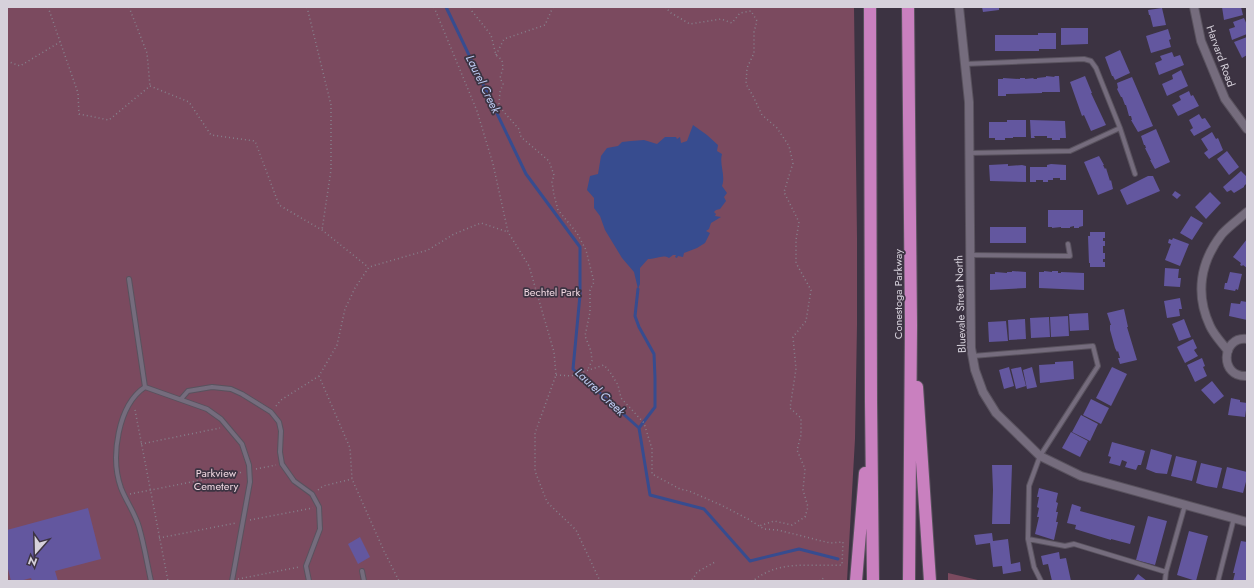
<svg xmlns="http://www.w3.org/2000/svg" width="1254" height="588" font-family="Jost,sans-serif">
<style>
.green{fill:#7b4a5f}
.water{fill:#374c8f}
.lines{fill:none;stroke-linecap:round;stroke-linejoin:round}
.stream{stroke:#374c8f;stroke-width:3}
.building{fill:#63579f}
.service-casing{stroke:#59525e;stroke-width:6}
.minor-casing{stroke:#59525e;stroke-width:10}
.motorway-casing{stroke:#59525e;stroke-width:14}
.path{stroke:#87808c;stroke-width:1.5;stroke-dasharray:1 3;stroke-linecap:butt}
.service{stroke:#756c7d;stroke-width:4}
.minor{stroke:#756c7d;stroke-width:8}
.motorway{stroke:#c980bf;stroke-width:12}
.labels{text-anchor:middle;stroke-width:3.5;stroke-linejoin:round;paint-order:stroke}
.street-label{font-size:11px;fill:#d6d1db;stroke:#3c3342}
.park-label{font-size:11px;fill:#f0d8e1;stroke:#3c3342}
.water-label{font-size:12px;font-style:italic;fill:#bfcef5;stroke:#3c3342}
</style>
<rect width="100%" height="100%" fill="#3c3342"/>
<path class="green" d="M7 7H854L857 238V325L855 439 847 581H7Z
M948 573 982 581H948Z"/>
<path class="water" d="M693 125 707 135 718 145 717 151 722 154C719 165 726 175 722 186L727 193 724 197 726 201 720 209 716 210 714 212 716 214 715 216 721 217 711 223 709 229 706 231 710 233 705 243 697 248 684 253 683 257 678 256 677 258 675 257 676 255H673L669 258C662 254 655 260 648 259L640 268V284L638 289 634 272 622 258 605 230 600 216 594 208V198L587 190 590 176 598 174 601 156 607 148 618 146 622 142 631 141 644 140 657 144 665 137H676L677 139 680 137 681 143 687 141Z"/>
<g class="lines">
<path class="stream" d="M446 7 526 174 580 247V295L573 369 639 428 650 495 704 509 750 561 799 549 838 559
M638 289 635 316 639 327 654 354 655 378V407L639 428"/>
</g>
<path class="building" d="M982 7H999V10L983 12Z
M1222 7H1241L1243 15 1224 20Z
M1162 8 1166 25 1153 27 1150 15H1149L1148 10Z
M1244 18 1247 25V34L1232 40 1229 29 1235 27 1233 22Z
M1061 28H1088V44L1061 45Z
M1168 29 1171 39 1169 40 1171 47 1151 53 1146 36Z
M1038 33H1056V49H1039V51H995V35H1038Z
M1247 37V55L1242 58 1234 42Z
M1120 50 1130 73 1115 80 1113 76H1112L1105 57Z
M1172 52 1174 57 1180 55 1184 65 1159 75 1155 63 1162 60 1160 56Z
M1181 70 1188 86 1167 96 1162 84 1173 79 1172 75Z
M1046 76 1055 77 1054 76H1059L1060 92H1042V93L1006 94V96H998V79H1003V78L1020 79V78H1025V79L1034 78 1033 79H1037V78L1046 77Z
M1085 76 1092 93H1091L1106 125 1091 131 1084 115 1082 116 1070 82Z
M1132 77 1153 126 1138 132 1131 120H1132L1131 116H1129L1126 105H1125L1122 97H1121L1117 89 1118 88 1117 83Z
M1189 91 1191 96 1193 95 1199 106 1178 116 1172 105 1181 100 1179 96Z
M1199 114 1202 119 1205 118 1211 127 1194 136 1190 130 1193 128 1189 120Z
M1007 120H1026V137H1013V138H1005V140H995V138H989V122H1007Z
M1030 120 1065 121 1066 138H1060V140H1052V138H1047V136H1034L1035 138H1031Z
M1156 129 1170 162 1155 169 1150 160H1151L1145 148H1146L1145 145H1144L1141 136Z
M1212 132 1216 139 1218 138 1223 150 1209 159 1204 153 1208 150 1201 139Z
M1227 151 1239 167 1229 175 1217 159Z
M1099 156 1104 165H1103L1105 169 1106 168 1110 181 1111 180 1113 189 1098 195 1084 162Z
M1008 164V166L1022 165 1026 166V182L990 181 989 165Z
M1051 164 1066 165V180H1060V178H1053V180H1048V182H1043V180H1036V182H1030V167H1047V165Z
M1241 171 1247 177V183L1244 186V187L1234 193 1231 190 1227 192 1223 187Z
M1148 176H1153L1160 191 1127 205 1120 190Z
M1175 191 1181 195 1177 199 1172 195Z
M1210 192 1221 203 1206 219 1195 207Z
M1048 210H1083V226L1079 227V228H1074V226L1070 227V228H1061V227L1052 228V227H1048Z
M1191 216 1203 223 1192 240 1180 233Z
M990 227H1026V243H990Z
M1090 232H1105V238H1103V241H1105V246H1103V253H1105V259H1103V262H1105V267H1090V263H1089L1088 236H1090Z
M1173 238 1189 244 1180 266 1165 260 1171 244 1168 243 1169 239 1172 240Z
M1247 239V268L1243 265 1242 266 1240 265 1241 263 1233 257Z
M1165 268 1179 269 1178 278H1181L1180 287 1164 286Z
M1012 271 1026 272V288L990 290V274H995V272L1007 273V272H1012Z
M1044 271 1052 272V271H1058V273H1061V272L1084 273V290L1039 288V272H1044Z
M1230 272 1242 274 1238 290 1236 289 1235 291 1224 289 1225 283H1227Z
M1180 298 1182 309H1179L1180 316 1167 318 1164 301Z
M1241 301 1247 302V320L1229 316 1231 303 1240 304Z
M1124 309 1128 327H1127L1137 360 1120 364 1118 358H1120L1118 351 1117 352 1115 348 1110 330V325H1111L1107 313Z
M1088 313 1089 330 1070 331 1069 314Z
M1068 316 1069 336 1051 337 1050 317Z
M1049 317 1050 337 1031 338 1030 318Z
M1025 319 1026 339 1009 340 1008 320Z
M1184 319 1191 337 1179 341 1172 324Z
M1006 321 1008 341 989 342 988 322Z
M1193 339 1197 348 1194 350 1198 356 1185 363 1177 347Z
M1202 358 1205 366 1203 367 1207 376 1195 382 1187 365Z
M1073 361 1074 379 1040 383 1039 365 1055 364V362Z
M1009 367 1014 386 1004 389 999 370Z
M1021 367 1026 386 1016 389 1011 369Z
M1032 367 1037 387 1027 389 1023 370Z
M1112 367 1127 374 1111 406 1096 398Z
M1212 381 1224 396 1214 404 1201 390Z
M1231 398 1240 400V402L1247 403 1245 417 1228 415Z
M1091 399 1109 408 1101 424 1083 415Z
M1081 415 1098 424 1090 441 1072 432Z
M1071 432 1088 441 1080 457 1062 448Z
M1112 442 1145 451 1141 465H1138L1136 470 1125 467 1127 462 1122 460 1120 466 1109 463 1111 457 1108 456Z
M1151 449 1172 455 1167 474 1156 473 1146 469Z
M1176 456 1197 461 1192 481 1171 476Z
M1201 463 1222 468 1217 488 1206 486 1196 483Z
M992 465H1012L1010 524H992L993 490Z
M1227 467 1247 472V478L1243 493 1222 488Z
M1039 488 1058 493 1056 502 1058 503 1056 512H1058L1056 522H1058L1054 540 1035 534 1039 517H1037L1039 508 1037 507 1039 497H1037Z
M1072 504 1081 507 1080 511 1135 526 1130 544 1111 539V540L1075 529 1076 525 1067 523Z
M88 508 101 559 55 571 58 581H32L31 578 20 581H11L7 565V530Z
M1148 516 1167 521 1155 565 1136 560Z
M1189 531 1208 536 1196 581 1177 575Z
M992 533 993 541 1008 539 1011 564 1020 562 1021 571 1003 574 1002 566 993 567 990 543 976 545 974 535Z
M360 537 370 557 358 564 348 544Z
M1241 541 1247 542V581H1233L1235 573H1233Z
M1059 552 1060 559 1066 558 1071 581H1052L1048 564 1043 565 1041 556Z
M1138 574 1147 581H1133Z"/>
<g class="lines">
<defs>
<path id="service" d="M965 64 1084 59 1091 61 1096 68 1120 128 1135 174
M970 153 1070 151 1120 128
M970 255 1070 256 1068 244
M129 279 145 387
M973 356 1093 346 1098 366 1040 456 1029 486 1028 539 1034 567 1041 581
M145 387 207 409 221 419 242 444 249 465 250 482 232 581
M145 387C118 405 110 457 121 488 126 501 135 513 139 527 144 544 147 563 151 581
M181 399 188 391 212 387 231 389 242 394 271 412 279 422 281 431 280 452 282 464 294 481 312 494 319 507 320 529 306 566 309 581
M1028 539 1065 546 1074 544 1166 572
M362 571 364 581
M1165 581 1166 572 1185 505
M1218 581 1234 518"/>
<path id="minor" d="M959 7 969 102 971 348 975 370 983 392 996 413 1040 456 1081 476 1247 522
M1194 7 1201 41 1225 99 1247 129
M1247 339C1221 336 1219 378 1247 376
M1228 351C1222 343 1214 335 1210 326 1195 294 1200 262 1222 234 1229 226 1239 219 1247 212"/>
<path id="motorway" d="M870 7 871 402 873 581
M908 7 911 325 909 581
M917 387 930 581
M856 581 865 473"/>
</defs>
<use href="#service" class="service-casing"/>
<use href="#minor" class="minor-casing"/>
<use href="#motorway" class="motorway-casing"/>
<path class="path" d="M48 7 78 93 79 114 109 120 150 86
M129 7 147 53 150 86
M307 7 331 105V170L322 230
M434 7 477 111 493 164 508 232 529 266 554 352 556 375 535 433V471L547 502 576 530 600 581
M471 7 472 11 491 35 496 55 502 60 503 68 500 78 503 84 500 92 499 104 503 111 519 129 521 137 549 161 554 175 552 182 554 195 558 210 577 233 586 250 594 282 590 290V312L585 336 591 351 592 361 587 371
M643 7H644
M665 7 671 13 690 24 721 19 732 23 740 13 751 11 757 21 754 32V53L747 68 746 84 753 96 762 115 777 128 789 146 793 163 784 192 799 222 796 240V263L811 290 806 321 793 337 796 369 790 408 801 418V435L797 450 805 469 803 490 808 507 805 517 792 525 774 521 759 526
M496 55 504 39 545 25 553 7
M7 61 20 66 60 42
M150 86 189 102 211 135 255 141 279 205 322 230 368 267
M556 375 571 376 604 365 610 372 618 385 621 398 644 423 652 449V474L680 489 689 491 721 505 748 519 764 529 778 530 830 543 843 542 842 565C810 567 780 559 753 581
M319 376 350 448 352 479 384 551 399 581
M276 406 281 400 319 376 337 345 345 309 355 288 369 267 428 250 454 234 481 223 508 232
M135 410 168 581
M141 444 220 428
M256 469 276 465
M318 490 323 486 352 479
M130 494 243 472
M250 520 313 508
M159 538 236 523
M238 579 299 567
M688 581 693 579 697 572 715 562
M819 581 824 578"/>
<use href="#service" class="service"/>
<use href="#minor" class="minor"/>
<use href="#motorway" class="motorway"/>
</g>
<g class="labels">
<g class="street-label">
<text transform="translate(1221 56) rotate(70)" y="4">Harvard Road</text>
<text transform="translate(898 294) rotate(-90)" y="4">Conestoga Parkway</text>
<text transform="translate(960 304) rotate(-92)" y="4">Bluevale Street North</text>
</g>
<g class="park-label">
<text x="552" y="296">Bechtel Park</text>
<text x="216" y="477">Parkview<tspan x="216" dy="13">Cemetery</tspan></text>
</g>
<g class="water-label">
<text transform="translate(483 84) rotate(64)" y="4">Laurel Creek</text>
<text transform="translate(600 392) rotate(43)" y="4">Laurel Creek</text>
</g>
</g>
<rect width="1254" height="588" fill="none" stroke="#d6d1db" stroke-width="16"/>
<g transform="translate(36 552) rotate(200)" stroke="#3c3342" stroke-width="3" paint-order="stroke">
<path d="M0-3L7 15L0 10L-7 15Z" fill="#d6d1db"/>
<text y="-6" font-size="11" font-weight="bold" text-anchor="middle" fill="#d6d1db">N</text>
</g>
</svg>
